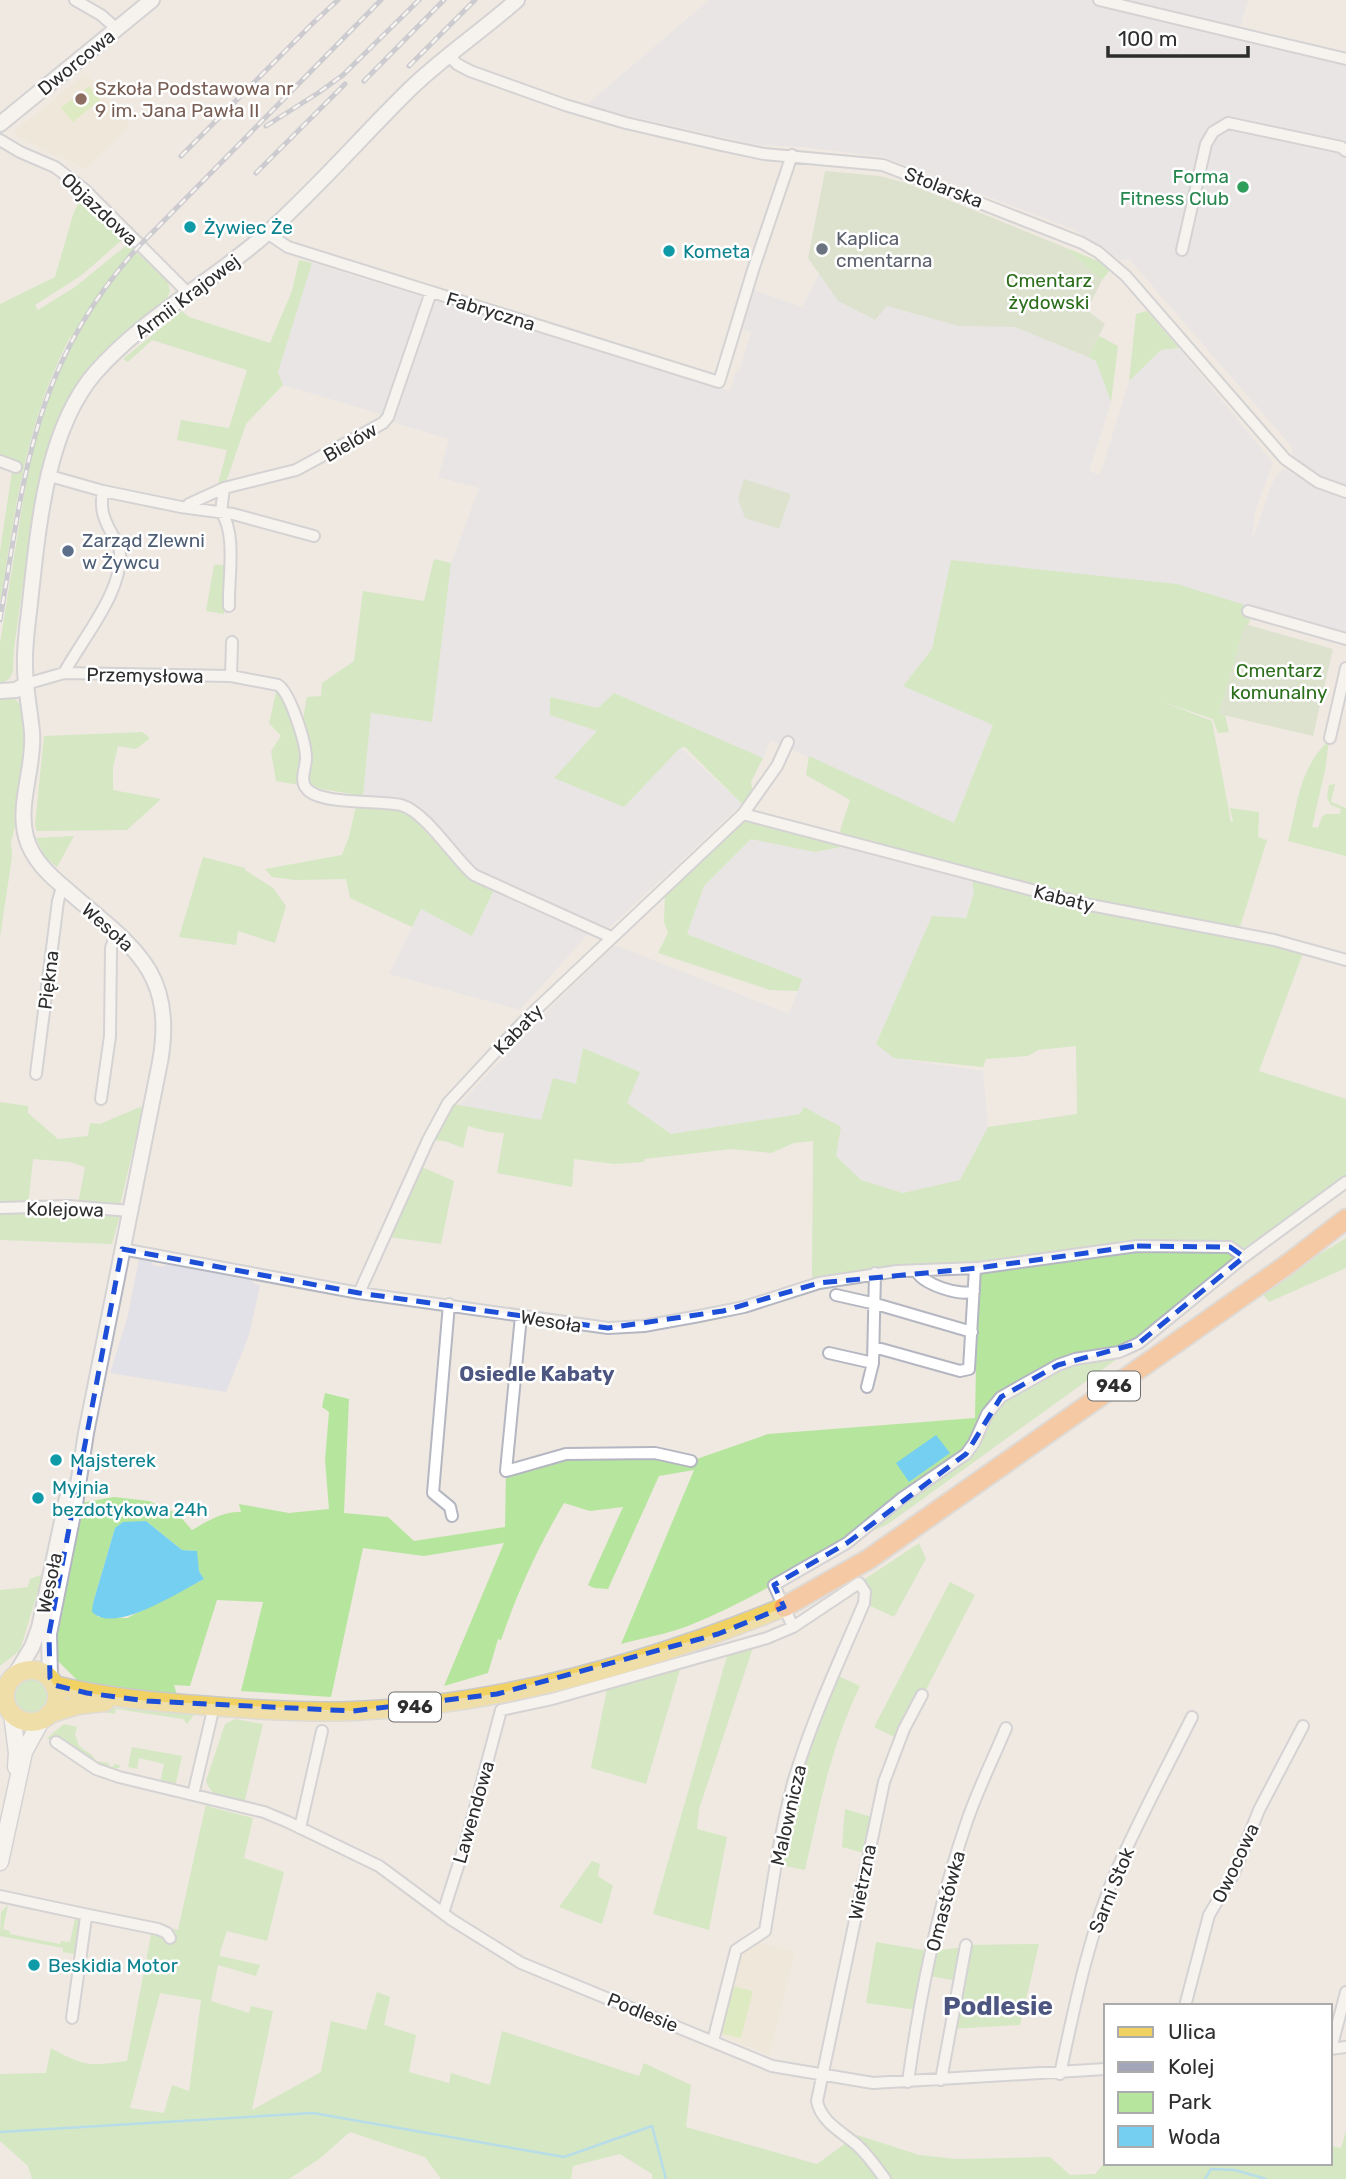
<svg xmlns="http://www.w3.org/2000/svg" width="1346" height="2179" font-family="Rubik,sans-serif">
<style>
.industrial{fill:#e3e1e8}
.education{fill:#f0e6d1}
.green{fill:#b6e59e;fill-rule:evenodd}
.cemetery{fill:#c8d9b8}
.pitch{fill:#c9ec9a}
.water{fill:#75cff0}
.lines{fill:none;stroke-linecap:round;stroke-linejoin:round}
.stream{stroke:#75cff0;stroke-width:2.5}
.minor-casing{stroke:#b4b7c1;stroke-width:14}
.tertiary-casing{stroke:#b4b7c1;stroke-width:18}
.secondary-casing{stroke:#b4b7c1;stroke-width:19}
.primary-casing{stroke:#c9c9c9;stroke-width:21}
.motorway-casing{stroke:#c9c9c9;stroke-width:23}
.minor{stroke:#fff;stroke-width:10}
.tertiary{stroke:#fff;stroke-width:14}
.secondary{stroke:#fff;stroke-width:16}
.primary{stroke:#f2d163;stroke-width:18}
.motorway{stroke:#ffa35c;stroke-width:19}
.rail-casing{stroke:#a3a6b8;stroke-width:5}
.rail{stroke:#fff;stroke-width:2.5;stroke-dasharray:8;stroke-linecap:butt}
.marked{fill:none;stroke:#1d4ed8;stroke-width:5;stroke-dasharray:14 9;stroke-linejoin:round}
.education-dot{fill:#8d6e63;stroke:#fff;stroke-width:2.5}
.leisure-dot{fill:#2e9e5b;stroke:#fff;stroke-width:2.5}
.culture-dot{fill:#0f9aa8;stroke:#fff;stroke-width:2.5}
.worship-dot{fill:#6b7280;stroke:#fff;stroke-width:2.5}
.service-dot{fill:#5c6f8a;stroke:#fff;stroke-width:2.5}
.labels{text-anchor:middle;stroke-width:5;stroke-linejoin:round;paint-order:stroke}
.shield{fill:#fff;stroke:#6d6d6d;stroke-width:2}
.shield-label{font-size:18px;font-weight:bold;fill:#2e2e2e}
.street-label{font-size:19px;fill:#2e2e2e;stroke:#fff}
.education-label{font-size:19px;fill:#785e54;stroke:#fff;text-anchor:start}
.leisure-label{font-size:19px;fill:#27864d;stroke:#fff;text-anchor:end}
.culture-label{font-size:19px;fill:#0d838f;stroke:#fff;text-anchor:start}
.worship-label{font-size:19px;fill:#5b616d;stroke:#fff;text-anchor:start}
.park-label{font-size:19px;fill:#2c6e1b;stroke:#fff}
.service-label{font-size:19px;fill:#4e5e75;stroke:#fff;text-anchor:start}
.neighbourhood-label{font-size:21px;font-weight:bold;fill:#4d5680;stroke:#fff}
.district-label{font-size:26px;font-weight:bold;fill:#4d5680;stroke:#fff}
</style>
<rect width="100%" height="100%" fill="#efe9e1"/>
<path class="industrial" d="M709 0H1248L1239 32 1346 57V486L1317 474 1292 457V447L1129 259 1120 260 1073 229 884 157 803 147 758 145 585 106Z
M312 263 730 391 736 371H739L751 332 742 329 753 290 802 307 819 274 838 301 887 306 958 326 1015 327 1096 360 1111 402 1089 471 1100 475 1129 381 1161 350 1179 348 1273 463 1255 512 1252 541 1272 483 1283 468 1316 488 1346 497V636L1069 573 951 560 932 649 903 686 993 724 954 824 771 740 763 758 614 693 598 708 551 697V715L598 731 555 777 624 807 680 747 742 804 609 928 590 924 478 873 410 802 396 797 363 796 371 713 432 722 451 563 479 488 438 477 449 439 392 422 383 423 387 416 283 385 278 372Z
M752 838 815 852 857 844 972 874 974 892 965 918 932 916 876 1044 894 1058 983 1071 988 1127 960 1180 903 1193 861 1180 835 1156 800 1114 671 1134 627 1103 583 1048 576 1084 541 1121 459 1105 548 1010 615 945 789 1014 802 979 687 934 704 886Z
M494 890 589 933 520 1010 389 974 421 909 472 936Z
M139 1259 151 1261 153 1265 163 1267 166 1264 252 1280 254 1284 260 1285 249 1335 226 1392 110 1373 127 1319Z"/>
<path class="education" d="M86 73 130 126 85 169 61 157H57L16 136 15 131Z
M753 1942 795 1951 770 2055 718 2035 738 1952Z"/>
<path class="green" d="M82 195 124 238 82 275 35 305 38 310 75 287 128 244 168 282 170 291 166 301 102 355 84 375 69 403 48 453 29 543 14 648 13 671 10 678 0 685V643L30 458 48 397 74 340 70 337C26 422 15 511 0 604V551L12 472 19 464 0 457V304L55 277 73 215Z
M1064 247 1112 267 1102 280Z
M299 260 312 263 278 372 283 385 246 424 224 488 218 484 227 450 177 440 181 420 229 428 247 370 152 340 128 362 123 359 182 311 189 317 270 343 292 291Z
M1147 311 1179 348 1161 350 1129 381 1136 314Z
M1099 336 1118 346 1111 402 1096 361 1088 357Z
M434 559 451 563 432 722 371 713 363 796 276 781 271 751 281 736 269 723 277 688 287 704 288 714 301 728 305 727 303 719 307 697 321 696 322 683 354 661 363 591 424 601Z
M951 560 1177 584 1245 605 1251 616 1248 625H1245L1219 714 1225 715 1229 732 1218 733 1213 719 1160 701 1212 721 1231 822H1233L1230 808 1259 812 1258 837 1267 840 1239 930 1303 953 1259 1071 1346 1099V1182L1139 1343 888 1524C820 1555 758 1598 688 1626 667 1634 643 1638 621 1644L694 1470 659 1476 608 1589 594 1588 588 1585 623 1507 590 1511 564 1503C538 1547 518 1591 501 1640L498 1639 488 1673 444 1686 504 1543 424 1556 363 1548 331 1697 241 1691 263 1602 217 1600 190 1686 174 1685 177 1695 100 1688 81 1684 54 1657 49 1634 63 1611 61 1578 75 1504 114 1497 149 1501 178 1514 192 1530C208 1521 223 1511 241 1512L239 1504 289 1513 329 1509 325 1460 329 1412 322 1407 325 1393 349 1399 344 1513 388 1517 414 1541 505 1527 506 1471 566 1454 655 1453 691 1461 768 1434 975 1418 978 1268 812 1281 813 1141 794 1143 771 1153 731 1149 645 1159 643 1162 615 1164 574 1159 572 1187 497 1173 504 1133 490 1132 468 1126 463 1148 445 1141 428 1140 448 1103 541 1120 553 1078 576 1084 583 1048 640 1072 627 1103 671 1134 800 1114 804 1107 841 1127 836 1156 861 1180 903 1193 960 1180 988 1127 1077 1114 1076 1046 1038 1050 1028 1056 986 1059 983 1067 894 1058 876 1044 932 916 966 918 974 892 971 874 857 844 815 852 751 839 704 886 687 934 802 979 798 991 770 990 658 953 668 933 664 922 665 891 743 814 855 842 840 831 850 800 806 775 809 756 954 823 993 725 903 686 932 649ZM146 1521 182 1550 196 1551 199 1571 204 1579 127 1618 98 1617 93 1603 115 1528Z
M214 565H225L224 614 206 611Z
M0 691H8L30 716 20 806 11 842 12 857 0 937Z
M614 693 763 758 751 782 753 794 742 804 685 747 680 748 624 807 554 778 597 731 550 715V697L598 708Z
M142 732 150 738 136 749 118 746 113 767V790L161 799 127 830 37 831 35 825 44 736Z
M1329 741 1325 770 1312 827 1318 828 1322 817 1326 814H1340L1341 809 1331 805 1327 798 1329 785 1335 784 1331 802 1346 808V856L1288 841C1297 806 1300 765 1329 741Z
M356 806 400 809 407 811 465 875 494 890 472 936 421 909 412 927 350 898 346 879 295 880 272 877 265 869 342 855 349 837Z
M74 836 57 867 45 857 36 838Z
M203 857 245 868V870L273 888 286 906 275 943 238 931 236 945 179 937Z
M0 1102 28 1106V1113L58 1139 88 1136 90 1123 100 1124 140 1107 143 1108 120 1205 78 1204 85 1167 70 1162 33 1159 28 1205H0Z
M417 1165 454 1181 441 1244 388 1237Z
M0 1208 121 1211 112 1244 0 1240Z
M1346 1238V1268L1269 1302 1260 1291Z
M919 1543 926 1559 894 1617 864 1603 859 1583Z
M43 1574 21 1647 18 1652 0 1666V1590L28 1587 30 1579Z
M950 1582 975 1595 900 1740 874 1727Z
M755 1642 699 1809 697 1829 727 1837 709 1930 653 1914 729 1649Z
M682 1663 646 1784 591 1768 608 1684Z
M834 1674 860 1686C832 1743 819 1808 805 1870L780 1865 793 1783Z
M11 1696a19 19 0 1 1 38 0a19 19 0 1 1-38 0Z
M97 1707 186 1712 194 1715 187 1724 183 1719 116 1709 115 1714 97 1711Z
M235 1719 263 1724 244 1804C226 1800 213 1799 206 1781L225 1724Z
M64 1724 77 1727 75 1734 79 1746 92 1755 96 1761 109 1763V1766L113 1767 114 1764 120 1765 119 1768 110 1770 47 1738Z
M132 1747 182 1756 175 1787 160 1783 164 1764 139 1758 137 1769 128 1767Z
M206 1804 210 1807 253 1818 244 1858 284 1872 267 1941 227 1931 220 1952V1956L260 1965 256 1976 218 1965 211 2001 249 2013 251 2006 273 2011 252 2110 321 2072 331 2021 366 2030 377 1992 390 1997 384 2025 416 2035 409 2072 449 2083 451 2073 490 2085 502 2031 639 2076 644 2063 691 2085 686 2127 817 2164 857 2135 919 2155 956 2159 1050 2157 1070 2175 1095 2174 1106 2161V2163H1330V2146L1341 2148 1346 2131V2179H652V2174L620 2154 573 2166 571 2179H441L425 2157 350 2132 319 2159 289 2179H32L28 2166 0 2141V2074L46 2073 51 2048C85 2067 90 2066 127 2061L153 1924 178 1930ZM160 1993 201 2000 189 2091 172 2085 164 2113 130 2108Z
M845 1809 875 1818 868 1854 842 1847Z
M592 1861 600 1864 598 1876 613 1886 602 1924 559 1907Z
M8 1905 3 1929 10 1931V1934L60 1944 61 1941 70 1942 76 1914 82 1915 79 1955 63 1952V1948L0 1936 1 1912Z
M876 1942 929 1951 917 2010 866 2003Z
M1039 1944 1020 2025 951 2029 966 1945Z
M964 1947 958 1981 929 1976 933 1951Z"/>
<path class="cemetery" d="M825 171 880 176 909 184 1064 247 1102 280 1087 310 1105 324 1088 357 1015 327 958 326 887 306 875 320 838 301 808 258Z
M744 479 791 494 779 529 745 518 738 499Z
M1245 624 1333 649 1313 736 1219 714Z"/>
<path class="pitch" d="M89 86 100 100 73 122 61 108Z
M732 1986 753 1991 741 2038 720 2033Z"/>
<path class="water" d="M936 1435 950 1453 909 1482 896 1463Z
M146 1521 182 1550 197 1551 199 1571 204 1579C180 1591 115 1635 92 1612L93 1603 115 1528 123 1522Z"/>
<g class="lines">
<path class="stream" d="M0 2132 313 2113 564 2157 652 2126 666 2179
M1205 2179 1211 2169 1235 2170 1266 2179"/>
<defs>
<path id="minor" d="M75 0 101 15 117 29
M1099 0 1346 59
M449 56 457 64 470 71 565 105 626 123 721 145 764 154 883 165 1082 243 1098 252 1126 276 1285 459 1318 482 1346 492
M0 140 20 152 55 167 84 189 189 294
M267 233 288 247 719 382 753 270 792 155
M1182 250 1206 144 1213 132 1228 123 1341 147 1346 151
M0 461 16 467
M50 476 103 491 181 507 233 514 314 536
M224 488 221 512C237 533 228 579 229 606
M188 508 189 504 224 488 296 470 383 423 388 417 431 292
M1248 611 1346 639
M64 673C82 639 128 586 119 546 118 542 113 537 111 532 103 518 100 507 103 491
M231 676 232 642
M26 684 64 673 231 676 278 685C290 692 306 743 306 758 306 768 299 781 307 789 320 805 381 800 401 805 426 812 453 857 474 875L611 937
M1330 738 1346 668
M743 814 1085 904 1274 940 1346 960
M36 1074 58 901 62 887
M101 1099 110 1036 111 948 116 933
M0 1208 69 1206 130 1211
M122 1249 359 1293 608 1328 644 1326 699 1316 744 1307 819 1283 897 1271 978 1268 1137 1246 1230 1247 1244 1257
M916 1270C921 1284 961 1297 974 1291
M359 1293 428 1140 448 1103 524 1021 743 814 777 766 788 742
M836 1295 876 1304 972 1332
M449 1304 433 1493 450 1507 452 1516
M521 1316 506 1471 566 1454 655 1453 691 1461
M874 1347 960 1371 969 1369 975 1268
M829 1353 873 1363
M867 1387 873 1363 875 1273
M793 1627 774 1585 847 1543 902 1498 966 1454 974 1443 987 1414 1001 1397 1058 1365 1075 1359 1119 1352 1139 1343 1244 1257 1346 1182
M56 1742 96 1769 119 1777 264 1812 288 1822 379 1866 452 1920 521 1963 772 2066 873 2083 1106 2069
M193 1795 214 1706
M300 1828 322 1731
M0 1896 84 1914 86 1917 72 2018
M443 1913 467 1838 501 1710 552 1699 767 1638 793 1627 859 1583 865 1592 864 1603C839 1662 811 1721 793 1783 780 1832 773 1882 765 1931L736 1950 713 2041
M84 1914 158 1929 167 1933 170 1938
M1185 2006 1209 1915 1234 1873 1259 1810 1303 1726
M1330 2049 1346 2047
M1331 2049 1346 1992
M1060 2074C1075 2004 1089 1933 1118 1867 1141 1816 1167 1767 1192 1717
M941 2080 966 1945
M908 2082C920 1994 938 1905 967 1821 978 1789 993 1759 1006 1728
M885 2179C876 2167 868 2155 857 2145 842 2132 821 2122 817 2101L884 1782 904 1729 922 1695"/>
<path id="tertiary" d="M0 124 152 0
M0 691 16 690 26 684
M15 1675 32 1647 39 1628 67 1498
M50 1678 49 1634 75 1504 86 1433 160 1062C177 968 128 944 66 889 49 875 32 859 26 837 17 803 35 766 32 732 30 710 25 688 25 666 24 642 29 617 31 593 39 522 47 429 95 373 143 318 210 283 265 235 316 190 361 137 410 89 443 57 482 31 517 0"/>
<path id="secondary" d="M12 1714 17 1753 16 1767
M0 1862 24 1752 42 1719"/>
<path id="primary" d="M5 1696a26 26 0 1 1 52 0a26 26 0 1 1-52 0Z
M54 1685C106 1698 158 1702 211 1706 259 1710 306 1713 354 1711 499 1705 650 1662 784 1607
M49 1714 78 1705 105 1702"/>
<path id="motorway" d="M784 1607 869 1559 1288 1264 1346 1219"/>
</defs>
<use href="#minor" class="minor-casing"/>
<use href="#tertiary" class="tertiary-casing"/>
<use href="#secondary" class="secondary-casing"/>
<use href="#primary" class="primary-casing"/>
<use href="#motorway" class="motorway-casing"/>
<use href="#minor" class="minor"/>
<use href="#tertiary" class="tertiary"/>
<use href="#secondary" class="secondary"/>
<use href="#primary" class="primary"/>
<use href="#motorway" class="motorway"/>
<defs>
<path id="rail" d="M409 66 475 0
M364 81 444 0
M266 126 318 93 343 75 419 0
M181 156 313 23 338 0
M256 173 345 84
M0 620C25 472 33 363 140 245L381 0"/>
</defs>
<use href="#rail" class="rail-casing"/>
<use href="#rail" class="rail"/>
</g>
<path d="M0 0H1346V2179H0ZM1137 1246 1230 1247 1244 1257 1139 1343 1058 1365 1001 1397 966 1454 847 1543 774 1585 784 1607 718 1634 497 1694 353 1711 147 1701 87 1693 54 1685 50 1678 49 1634 122 1249 359 1293 608 1328 723 1311 819 1283 978 1268Z" fill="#efe9e1" fill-opacity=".55" fill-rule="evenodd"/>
<path class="marked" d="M1137 1246 1230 1247 1244 1257 1139 1343 1058 1365 1001 1397 966 1454 847 1543 774 1585 784 1607 718 1634 497 1694 353 1711 147 1701 87 1693 54 1685 50 1678 49 1634 122 1249 359 1293 608 1328 723 1311 819 1283 978 1268Z"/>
<circle class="education-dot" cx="81" cy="99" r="7"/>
<circle class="leisure-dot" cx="1243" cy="187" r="7"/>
<g class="culture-dot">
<circle cx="190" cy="227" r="7"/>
<circle cx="669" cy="251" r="7"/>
<circle cx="56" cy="1460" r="7"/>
<circle cx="38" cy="1498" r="7"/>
<circle cx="34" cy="1965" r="7"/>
</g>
<circle class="worship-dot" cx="822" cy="249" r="7"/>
<circle class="service-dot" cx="68" cy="551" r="7"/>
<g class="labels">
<g class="shield">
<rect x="1088" y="1371.5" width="52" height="29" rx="5"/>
<rect x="389" y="1692.5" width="52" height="29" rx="5"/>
</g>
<g class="shield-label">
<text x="1114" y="1392">946</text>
<text x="415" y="1713">946</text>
</g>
<g class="street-label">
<text transform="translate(76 62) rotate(-39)" y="7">Dworcowa</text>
<text transform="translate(944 187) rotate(21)" y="7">Stolarska</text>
<text transform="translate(100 209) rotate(43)" y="7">Objazdowa</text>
<text transform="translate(187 296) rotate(-37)" y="7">Armii Krajowej</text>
<text transform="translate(491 311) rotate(17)" y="7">Fabryczna</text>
<text transform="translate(350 442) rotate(-30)" y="7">Bielów</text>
<text transform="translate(145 675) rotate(1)" y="7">Przemysłowa</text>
<text transform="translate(1064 898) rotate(14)" y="7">Kabaty</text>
<text transform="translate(108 927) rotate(42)" y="7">Wesoła</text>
<text transform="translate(48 980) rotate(-83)" y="7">Piękna</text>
<text transform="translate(518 1029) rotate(-46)" y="7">Kabaty</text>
<text transform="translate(65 1209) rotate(1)" y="7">Kolejowa</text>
<text transform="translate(551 1321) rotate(9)" y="7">Wesoła</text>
<text transform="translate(49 1583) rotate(-78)" y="7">Wesoła</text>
<text transform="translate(473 1812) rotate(-74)" y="7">Lawendowa</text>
<text transform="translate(788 1815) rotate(-77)" y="7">Malownicza</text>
<text transform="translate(1235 1863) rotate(-65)" y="7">Owocowa</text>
<text transform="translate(862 1882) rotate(-79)" y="7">Wietrzna</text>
<text transform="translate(1111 1890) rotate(-68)" y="7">Sarni Stok</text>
<text transform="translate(945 1901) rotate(-75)" y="7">Omastówka</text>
<text transform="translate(643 2012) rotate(22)" y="7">Podlesie</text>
</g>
<g class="education-label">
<text x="95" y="95">Szkoła Podstawowa nr<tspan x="95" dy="22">9 im. Jana Pawła II</tspan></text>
</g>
<g class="leisure-label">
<text x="1229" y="183">Forma<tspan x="1229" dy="22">Fitness Club</tspan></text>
</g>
<g class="culture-label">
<text x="204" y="234">Żywiec Że</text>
<text x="683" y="258">Kometa</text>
<text x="70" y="1467">Majsterek</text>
<text x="52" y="1494">Myjnia<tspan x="52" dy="22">bezdotykowa 24h</tspan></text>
<text x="48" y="1972">Beskidia Motor</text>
</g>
<g class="worship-label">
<text x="836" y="245">Kaplica<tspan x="836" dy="22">cmentarna</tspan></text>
</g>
<g class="park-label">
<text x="1049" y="287">Cmentarz<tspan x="1049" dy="22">żydowski</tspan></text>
<text x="1279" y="677">Cmentarz<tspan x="1279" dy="22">komunalny</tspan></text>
</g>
<g class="service-label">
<text x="82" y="547">Zarząd Zlewni<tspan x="82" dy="22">w Żywcu</tspan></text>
</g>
<g class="neighbourhood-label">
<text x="537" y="1381">Osiedle Kabaty</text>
</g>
<g class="district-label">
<text x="998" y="2015">Podlesie</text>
</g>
</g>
<rect x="1104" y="2004" width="228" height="161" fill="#ffffff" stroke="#ababab" stroke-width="2"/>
<rect x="1118" y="2027" width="35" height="10" fill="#f2d163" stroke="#ababab" stroke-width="2"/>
<text x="1168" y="2039" font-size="21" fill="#2e2e2e">Ulica</text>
<rect x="1118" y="2062" width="35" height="10" fill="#a3a6b8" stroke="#ababab" stroke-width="2"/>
<text x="1168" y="2074" font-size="21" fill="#2e2e2e">Kolej</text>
<rect x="1118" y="2092" width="35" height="21" fill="#b6e59e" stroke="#ababab" stroke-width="2"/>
<text x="1168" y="2109" font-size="21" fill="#2e2e2e">Park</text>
<rect x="1118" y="2126" width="35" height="21" fill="#75cff0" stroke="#ababab" stroke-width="2"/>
<text x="1168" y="2144" font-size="21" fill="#2e2e2e">Woda</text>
<path d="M1108 46v10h140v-10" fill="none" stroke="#2e2e2e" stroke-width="3.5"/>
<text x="1118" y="46" font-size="21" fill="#2e2e2e" stroke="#ffffff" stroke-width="5" paint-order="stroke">100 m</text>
</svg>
